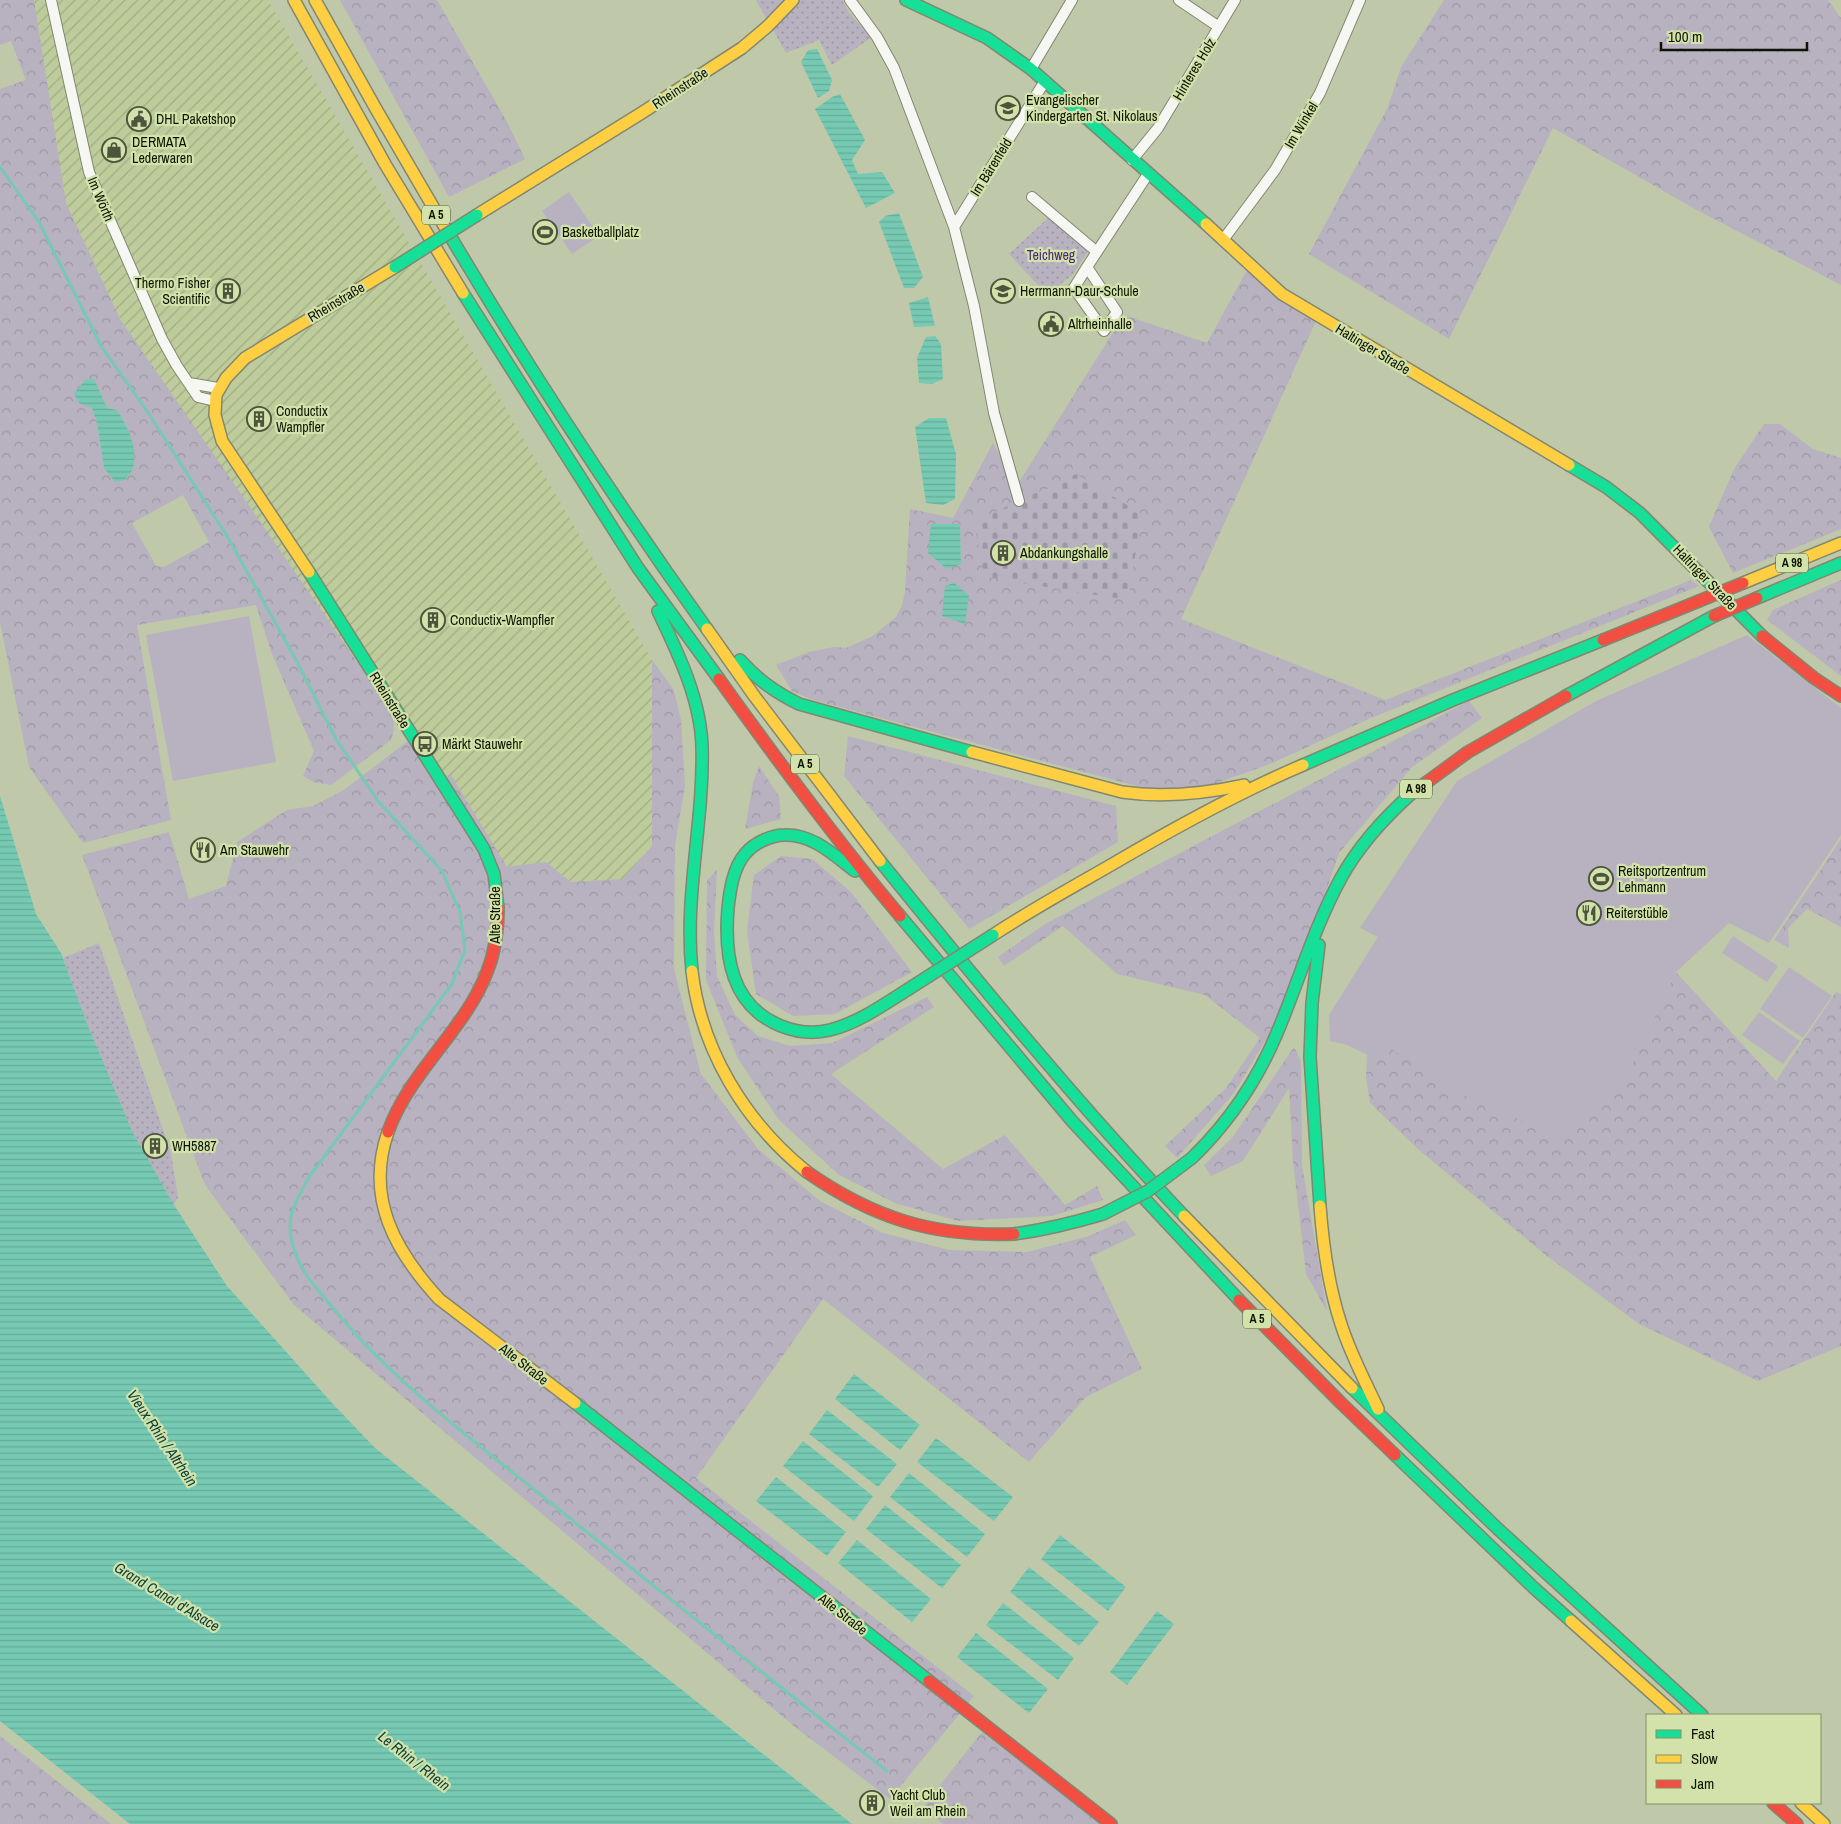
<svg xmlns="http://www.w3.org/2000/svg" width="1841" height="1824" font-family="'Archivo Narrow',sans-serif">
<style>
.industrial{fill:url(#industrial-furrows)}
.forest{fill:url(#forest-crowns);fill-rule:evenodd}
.cemetery{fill:url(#cemetery-stones)}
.park{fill:url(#park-dots)}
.garden{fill:#b8b1c0}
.water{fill:url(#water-rules)}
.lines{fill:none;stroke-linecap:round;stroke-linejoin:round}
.stream{stroke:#76c9b2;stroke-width:3}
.street-casing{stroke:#818770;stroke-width:12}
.fast-casing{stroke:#818770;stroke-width:14}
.slow-casing{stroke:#818770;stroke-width:14}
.jam-casing{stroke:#818770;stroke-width:14}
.street{stroke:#f6f7f2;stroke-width:10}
.fast{stroke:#16e098;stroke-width:11}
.slow{stroke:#ffcf43;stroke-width:11}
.jam{stroke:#f24e42;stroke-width:11}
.fast-bridge-casing{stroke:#818770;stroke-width:14;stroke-linecap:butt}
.jam-bridge-casing{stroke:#818770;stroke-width:14;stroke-linecap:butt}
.fast-bridge{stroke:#16e098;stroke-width:11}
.jam-bridge{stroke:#f24e42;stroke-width:11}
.labels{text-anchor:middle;stroke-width:4.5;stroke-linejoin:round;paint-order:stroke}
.shield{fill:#d2e2aa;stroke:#4a5234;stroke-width:1}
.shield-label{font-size:12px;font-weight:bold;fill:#0f1401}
.street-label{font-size:14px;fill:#0f1401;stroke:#d2e2aa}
.poi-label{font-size:14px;fill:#0f1401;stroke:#d2e2aa;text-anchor:start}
.park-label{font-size:14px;fill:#4b2479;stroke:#d2e2aa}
.water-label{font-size:15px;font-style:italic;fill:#0d423a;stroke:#d2e2aa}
</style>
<defs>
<pattern id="industrial-furrows" width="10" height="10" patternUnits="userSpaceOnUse" patternTransform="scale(1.25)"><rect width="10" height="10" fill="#becb9b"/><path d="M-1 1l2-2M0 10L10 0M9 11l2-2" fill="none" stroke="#a2ad84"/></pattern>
<pattern id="forest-crowns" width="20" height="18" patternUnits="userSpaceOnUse" patternTransform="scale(1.25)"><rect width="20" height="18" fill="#b8b1c0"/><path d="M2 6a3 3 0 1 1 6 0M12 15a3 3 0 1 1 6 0" fill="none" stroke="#9d97a3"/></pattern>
<pattern id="cemetery-stones" width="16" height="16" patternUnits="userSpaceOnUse" patternTransform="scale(1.25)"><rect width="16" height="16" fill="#b8b1c0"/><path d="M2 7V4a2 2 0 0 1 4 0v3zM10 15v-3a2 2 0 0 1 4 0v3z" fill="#9d97a3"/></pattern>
<pattern id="park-dots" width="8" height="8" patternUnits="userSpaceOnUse" patternTransform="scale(1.25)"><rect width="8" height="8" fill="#b8b1c0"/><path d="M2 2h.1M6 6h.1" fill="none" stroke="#9d97a3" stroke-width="1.8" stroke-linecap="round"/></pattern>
<pattern id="water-rules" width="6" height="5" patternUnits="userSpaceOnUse" patternTransform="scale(1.25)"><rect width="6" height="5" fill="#76c9b2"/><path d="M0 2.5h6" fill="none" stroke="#65ac97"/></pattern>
</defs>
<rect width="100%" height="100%" fill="#c0c8aa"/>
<path class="industrial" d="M34 0H268L652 660V846L623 879 571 882 546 862 507 867 451 776 436 785 409 740 120 319 66 203Z"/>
<path class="forest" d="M0 0H34L66 203 120 319 389 708C394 720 396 727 391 740L331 785 313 782 303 776 314 751 272 654 256 605 137 625 171 820 83 843 29 767 0 622V89L26 80 11 41 0 45ZM98 390 107 408 117 410C131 430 134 445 133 469L104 468 97 423 92 407ZM183 495 209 542 164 567 156 566 132 523Z
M340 0H437L506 120 525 159 449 197Z
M1444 0H1828L1841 18V285L1695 209 1553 128 1449 339 1309 254 1388 107 1401 67Z
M1247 270 1316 321 1181 619 1385 700 1691 580 1699 586 1371 718 1270 764 1217 783 1193 787 1148 789 813 700 792 691 776 665 809 652 834 647 846 648 873 636 896 617 902 606 905 591 910 509 953 518 993 443 1016 487 1124 315 1207 343ZM931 524H960L961 564Z
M1764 424H1780L1813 449 1841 458V529L1733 573 1709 527 1734 469Z
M1841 580V676L1767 620 1773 610Z
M652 660 674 690 681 720 685 786 675 845 674 969 701 1074 758 1149 820 1201 883 1233 949 1250 1027 1252 1086 1237 1125 1220 1136 1235 1090 1257 1142 1369 1086 1397 1029 1462 823 1299 696 1478 974 1696 890 1799 795 1727 294 1305 205 1185 82 855 169 832 189 899 226 886 237 842 287 810 313 806 344 790 409 740 437 784 451 775 507 867 546 862 571 882 623 879 652 846Z
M1469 701 1482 718 1412 767 1339 853 1289 1001 1234 1093 1177 1158 1165 1146 1227 1087 1260 1038 1205 995 1117 974 1063 926 1004 966 998 957 1045 924Z
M848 736 1116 806 1118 842 969 929 844 776Z
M759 766 779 796 781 819 745 829 753 783Z
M1841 839V927L1807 909 1788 928 1789 948 1774 940Z
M781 856 812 859 851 892 912 972 835 1014 793 1016 756 994 747 931 754 875Z
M717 870 714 930 717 976 735 1015 758 1036 790 1046 832 1043 927 997 934 1007 831 1074 943 1169 1005 1135 1065 1205 1097 1186 1103 1200 1052 1216 958 1221 895 1203 839 1175 778 1119 737 1057 706 980 707 880Z
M1676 972 1776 1081 1836 992 1841 994V1346L1758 1381 1639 1324 1547 1256 1419 1150 1370 1103 1366 1078 1368 1034 1628 1072Z
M1294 1047 1301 1061 1302 1165 1327 1311 1306 1274 1293 1161 1289 1088 1243 1161 1211 1176 1204 1165 1232 1138Z
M982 1732 1102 1824H943L922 1808Z
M0 1736 111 1824H0Z"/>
<path class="cemetery" d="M1076 474 1142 514 1128 600 985 577 974 522Z"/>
<path class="park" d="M756 0H842L850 14 872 37 832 65 819 40 786 53Z
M1049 217 1089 250 1072 275 1047 295 1009 254Z
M99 943 171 1153 178 1197 174 1205 132 1131 86 1021 63 958Z"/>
<path class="garden" d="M569 192 599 236 572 254 542 211Z
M548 221 556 234 543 243 534 229Z
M249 616 276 762 173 781 146 635Z
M1747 635 1841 708V835L1769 943 1729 923 1676 972 1628 1072 1565 1139 1456 1092 1384 1044 1372 1057 1347 1045 1330 1041 1329 1015 1378 937 1360 928 1457 781 1596 701Z
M1733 936 1778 966 1767 982 1722 953Z
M1789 967 1832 996 1803 1038 1760 1009Z
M1759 1012 1800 1041 1783 1064 1742 1035Z"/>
<path class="water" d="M817 49 832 80 829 91 818 98 801 62 808 50Z
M840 94 865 140 852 160 858 174 882 172 895 193 866 208 815 109 832 97Z
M899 213 923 277 914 288H904L879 222 885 216Z
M928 297 935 326 914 327 909 303Z
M935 336 941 344 943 379 932 384 919 383 917 358 926 337Z
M94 379 107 408 117 410C127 424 140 452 132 470 131 473 127 477 125 480L115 482 104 468 97 423 92 408 79 403 74 394 85 380Z
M929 418H946L956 454 955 499 943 505 926 503 915 427Z
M931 524H960L961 564 947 569 928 553Z
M954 583 969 595 965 624 942 616 945 586Z
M0 796 36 914 61 953 86 1021 132 1131 174 1205 227 1286 332 1403 375 1448 852 1824H130L0 1721Z
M854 1374 920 1425 900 1450 835 1399Z
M827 1410 897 1464 878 1487 809 1434Z
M936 1438 1013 1497 994 1521 917 1462Z
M803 1441 873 1496 854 1521 783 1466Z
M909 1473 985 1534 967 1557 890 1497Z
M776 1477 846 1532 827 1556 756 1501Z
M885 1505 961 1565 942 1588 866 1529Z
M1060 1535 1126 1587 1108 1611 1041 1559Z
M857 1540 931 1599 912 1622 838 1563Z
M1029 1567 1099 1622 1079 1646 1010 1592Z
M1003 1603 1074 1658 1058 1680 986 1625Z
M1157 1611 1174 1624 1127 1685 1110 1672Z
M976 1633 1048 1689 1029 1713 957 1657Z"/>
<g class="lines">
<path class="stream" d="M0 167 39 222 101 346 149 414 227 536 296 660 336 739 378 801 442 871 460 912 465 950 452 984 309 1177C293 1207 283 1220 296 1255 302 1273 316 1287 328 1302 388 1377 466 1435 541 1495 656 1588 771 1680 887 1771"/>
<defs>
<path id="street" d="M51 0 89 172 162 339 177 366 198 397 215 401
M850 0 877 37 894 68 954 227 974 306 994 413 1019 501
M1179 0 1219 27
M1031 69 1072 0
M1132 160 1158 128 1235 0
M1032 197 1097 252
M954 227 1045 81
M1223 240 1275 170 1320 93 1360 0
M1087 267 1074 288 1104 331 1117 312 1087 267 1148 174
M189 383 218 388"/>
<path id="fast" d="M906 0 987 38 1031 69 1206 224
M446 229C527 366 614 499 707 629
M463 293 638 568 719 679
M1569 465 1606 487 1640 513 1762 636
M309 572 484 849 494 874 498 908
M1757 598 1841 563
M658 611C678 653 701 700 702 747 704 822 684 896 692 971
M740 660C758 680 775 692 799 704L972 752
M1566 696 1714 616
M1303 765 1453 700 1603 640
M880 861C978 982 1077 1103 1184 1216
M855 871C835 856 813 834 785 835 771 835 754 843 745 854 733 868 730 890 728 908 724 956 731 1006 781 1026 796 1032 814 1034 830 1030 858 1023 883 1005 907 990
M900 916 1072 1121 1239 1300
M1319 945 1312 1003 1310 1057 1320 1206
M1192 1158C1229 1122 1257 1081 1277 1033 1299 981 1314 927 1341 878 1359 845 1384 818 1412 793
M1014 1234C1044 1230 1073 1223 1103 1214
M1352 1388 1498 1529 1702 1715
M575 1403 929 1681
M1395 1455 1534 1588 1571 1621"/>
<path id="slow" d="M294 0 385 164 463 293
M315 0 376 109 446 229
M477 215 640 114 742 48 768 26 793 0
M1206 224 1282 294 1569 465
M309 572 222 441 215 415 216 395 226 378 245 358 395 267
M1743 583 1841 543
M707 629 755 697 880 861
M972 752 1122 792C1164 798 1203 794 1244 785
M993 935C1031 910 1071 888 1111 865 1174 828 1237 793 1303 765
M692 971C701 1050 745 1122 807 1172
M388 1132C365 1198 395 1251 439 1299L575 1403
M1320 1206C1323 1246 1328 1285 1341 1324 1350 1353 1365 1381 1378 1409
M1184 1216 1352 1388
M1571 1621 1676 1715
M1801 1803 1824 1824"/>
<path id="jam" d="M1762 636 1814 678 1841 696
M1603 640 1699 601
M719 679C777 760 836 840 900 916
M1412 793 1468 752 1566 696
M388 1132C409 1072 465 1030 487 972 495 952 498 930 498 908
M807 1172C873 1218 933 1237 1014 1234
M1239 1300 1341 1403 1395 1455
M929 1681 1111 1824
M1773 1803 1797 1824"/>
</defs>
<use href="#street" class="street-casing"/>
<use href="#fast" class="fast-casing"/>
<use href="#slow" class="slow-casing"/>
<use href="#jam" class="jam-casing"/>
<use href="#street" class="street"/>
<use href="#fast" class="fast"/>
<use href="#slow" class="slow"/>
<use href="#jam" class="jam"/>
<defs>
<path id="fast-bridge" d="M395 267 477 215
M907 990 993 935
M1103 1214 1148 1191 1192 1158"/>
<path id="jam-bridge" d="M1699 601 1743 583
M1714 616 1757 598"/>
</defs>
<use href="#fast-bridge" class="fast-bridge-casing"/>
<use href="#jam-bridge" class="jam-bridge-casing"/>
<use href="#fast-bridge" class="fast-bridge"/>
<use href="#jam-bridge" class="jam-bridge"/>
</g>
<defs>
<symbol id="school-ring" viewBox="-11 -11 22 22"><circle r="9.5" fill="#d2e2aa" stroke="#4d533c" stroke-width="1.5"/><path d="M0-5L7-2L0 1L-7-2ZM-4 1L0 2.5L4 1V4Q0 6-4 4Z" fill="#4d533c"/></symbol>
<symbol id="civic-ring" viewBox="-11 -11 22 22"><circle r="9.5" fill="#d2e2aa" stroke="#4d533c" stroke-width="1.5"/><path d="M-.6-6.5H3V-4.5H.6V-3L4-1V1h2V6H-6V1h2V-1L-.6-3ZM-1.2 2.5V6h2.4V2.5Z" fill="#4d533c"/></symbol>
<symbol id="shop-ring" viewBox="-11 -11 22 22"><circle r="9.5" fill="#d2e2aa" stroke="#4d533c" stroke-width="1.5"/><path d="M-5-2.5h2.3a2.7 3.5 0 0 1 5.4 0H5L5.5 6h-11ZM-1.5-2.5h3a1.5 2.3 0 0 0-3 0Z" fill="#4d533c"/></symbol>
<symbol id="stadium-ring" viewBox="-11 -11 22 22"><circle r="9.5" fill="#d2e2aa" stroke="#4d533c" stroke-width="1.5"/><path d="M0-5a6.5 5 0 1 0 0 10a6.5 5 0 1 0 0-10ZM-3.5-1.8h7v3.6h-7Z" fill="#4d533c"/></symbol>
<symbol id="building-ring" viewBox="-11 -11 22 22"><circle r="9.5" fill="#d2e2aa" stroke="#4d533c" stroke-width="1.5"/><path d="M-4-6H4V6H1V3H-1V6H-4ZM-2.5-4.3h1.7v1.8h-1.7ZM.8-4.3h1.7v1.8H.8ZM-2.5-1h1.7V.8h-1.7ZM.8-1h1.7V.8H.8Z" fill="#4d533c"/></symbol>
<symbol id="bus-ring" viewBox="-11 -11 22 22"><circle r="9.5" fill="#d2e2aa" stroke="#4d533c" stroke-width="1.5"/><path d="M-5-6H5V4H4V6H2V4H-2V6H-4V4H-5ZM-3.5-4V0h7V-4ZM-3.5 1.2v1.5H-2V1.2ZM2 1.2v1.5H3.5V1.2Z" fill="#4d533c"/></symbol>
<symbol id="restaurant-ring" viewBox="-11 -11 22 22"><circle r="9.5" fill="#d2e2aa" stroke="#4d533c" stroke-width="1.5"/><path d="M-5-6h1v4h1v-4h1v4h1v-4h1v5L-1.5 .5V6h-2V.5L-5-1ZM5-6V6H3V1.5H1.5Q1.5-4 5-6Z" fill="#4d533c"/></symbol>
</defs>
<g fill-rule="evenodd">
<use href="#school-ring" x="994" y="94" width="28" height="28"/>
<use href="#civic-ring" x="125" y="105" width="28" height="28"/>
<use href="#shop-ring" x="100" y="136" width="28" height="28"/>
<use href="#stadium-ring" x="531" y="218" width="28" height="28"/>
<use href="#building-ring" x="214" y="277" width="28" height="28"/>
<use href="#school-ring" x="989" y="277" width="28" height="28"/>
<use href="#civic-ring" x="1037" y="310" width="28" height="28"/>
<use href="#building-ring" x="245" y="405" width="28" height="28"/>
<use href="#building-ring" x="989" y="539" width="28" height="28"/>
<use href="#building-ring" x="419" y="606" width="28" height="28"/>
<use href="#bus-ring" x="411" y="730" width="28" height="28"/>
<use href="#restaurant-ring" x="189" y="836" width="28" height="28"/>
<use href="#stadium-ring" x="1587" y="865" width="28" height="28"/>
<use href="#restaurant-ring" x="1575" y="899" width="28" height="28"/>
<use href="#building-ring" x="141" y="1132" width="28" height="28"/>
<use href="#building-ring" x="858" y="1789" width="28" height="28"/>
</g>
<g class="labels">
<g class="shield">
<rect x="422" y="205.5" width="28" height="19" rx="4"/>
<rect x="1776" y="553.5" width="32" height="19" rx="4"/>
<rect x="791" y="754.5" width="28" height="19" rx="4"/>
<rect x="1400" y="779.5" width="32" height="19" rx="4"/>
<rect x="1243" y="1309.5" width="28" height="19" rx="4"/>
</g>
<g class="shield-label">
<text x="436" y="219">A 5</text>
<text x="1792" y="567">A 98</text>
<text x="805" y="768">A 5</text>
<text x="1416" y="793">A 98</text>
<text x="1257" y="1323">A 5</text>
</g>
<g class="street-label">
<text transform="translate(1194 69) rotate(-59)" y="5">Hinteres Holz</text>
<text transform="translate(680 88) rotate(-33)" y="5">Rheinstraße</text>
<text transform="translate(1301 125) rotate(-59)" y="5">Im Winkel</text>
<text transform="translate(991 167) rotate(-58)" y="5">Im Bärenfeld</text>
<text transform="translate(101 199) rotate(67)" y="5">Im Wörth</text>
<text transform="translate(336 302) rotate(-31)" y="5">Rheinstraße</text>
<text transform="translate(1373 349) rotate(31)" y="5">Haltinger Straße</text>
<text transform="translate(1705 577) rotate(46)" y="5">Haltinger Straße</text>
<text transform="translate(390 700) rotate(58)" y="5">Rheinstraße</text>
<text transform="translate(495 915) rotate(-90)" y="5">Alte Straße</text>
<text transform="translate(524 1364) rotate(38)" y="5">Alte Straße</text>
<text transform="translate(843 1614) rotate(38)" y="5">Alte Straße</text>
</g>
<g class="poi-label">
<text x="1026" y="105">Evangelischer<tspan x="1026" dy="16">Kindergarten St. Nikolaus</tspan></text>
<text x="156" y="124">DHL Paketshop</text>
<text x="132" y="147">DERMATA<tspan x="132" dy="16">Lederwaren</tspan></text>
<text x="562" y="237">Basketballplatz</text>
<text x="210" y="288" text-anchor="end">Thermo Fisher<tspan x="210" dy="16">Scientific</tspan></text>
<text x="1020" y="296">Herrmann-Daur-Schule</text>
<text x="1068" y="329">Altrheinhalle</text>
<text x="276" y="416">Conductix<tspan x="276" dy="16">Wampfler</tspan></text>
<text x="1020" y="558">Abdankungshalle</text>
<text x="450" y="625">Conductix-Wampfler</text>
<text x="442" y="749">Märkt Stauwehr</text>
<text x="220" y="855">Am Stauwehr</text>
<text x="1618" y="876">Reitsportzentrum<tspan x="1618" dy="16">Lehmann</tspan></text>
<text x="1606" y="918">Reiterstüble</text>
<text x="172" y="1151">WH5887</text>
<text x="890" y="1800">Yacht Club<tspan x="890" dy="16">Weil am Rhein</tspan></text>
</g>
<g class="park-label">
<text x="1051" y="260">Teichweg</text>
</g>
<g class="water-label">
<text transform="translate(162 1438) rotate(56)" y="5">Vieux Rhin / Altrhein</text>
<text transform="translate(167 1597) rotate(31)" y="5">Grand Canal d'Alsace</text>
<text transform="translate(414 1761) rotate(38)" y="5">Le Rhin / Rhein</text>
</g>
</g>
<rect x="1646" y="1714" width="175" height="90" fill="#d2e2aa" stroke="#849066"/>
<rect x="1656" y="1730" width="25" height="8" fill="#16e098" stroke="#849066"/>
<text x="1691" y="1739" font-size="15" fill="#0f1401">Fast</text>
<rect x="1656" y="1755" width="25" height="8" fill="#ffcf43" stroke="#849066"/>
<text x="1691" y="1764" font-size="15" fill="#0f1401">Slow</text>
<rect x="1656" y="1780" width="25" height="8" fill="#f24e42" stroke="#849066"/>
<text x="1691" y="1789" font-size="15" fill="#0f1401">Jam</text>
<path d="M1661 42v8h146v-8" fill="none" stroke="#0f1401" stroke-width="2.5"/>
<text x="1668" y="42" font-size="15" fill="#0f1401" stroke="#d2e2aa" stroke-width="4" paint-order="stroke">100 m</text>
</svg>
